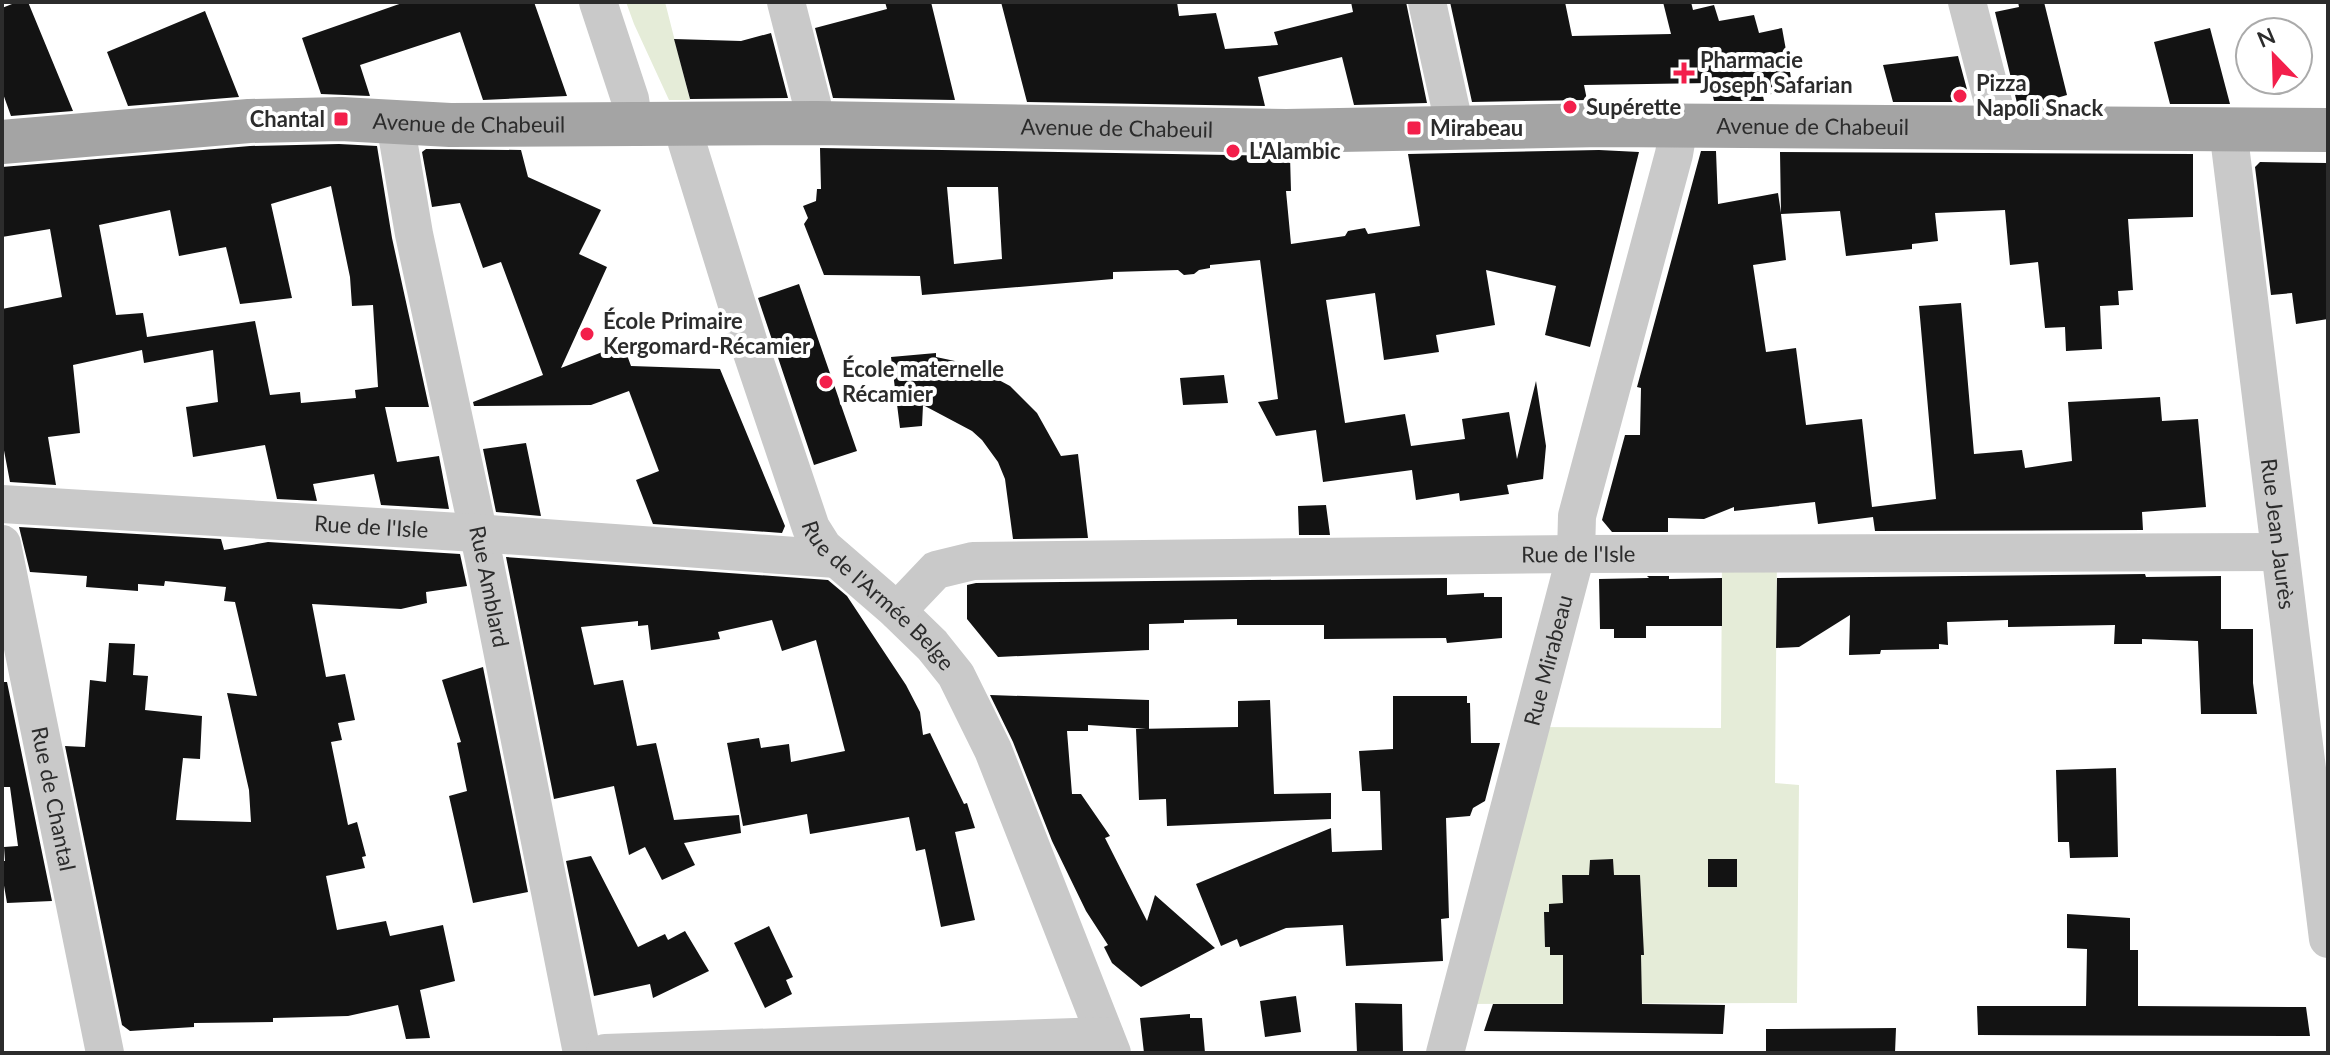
<svg xmlns="http://www.w3.org/2000/svg" width="2330" height="1055" font-family="Lato,sans-serif">
<style>
.green{fill:#e5ecd8}
.building{fill:#131313;fill-rule:evenodd}
.lines{fill:none;stroke-linecap:round;stroke-linejoin:round}
.minor{stroke:#c9c9c9;stroke-width:38}
.major{stroke:#a4a4a4;stroke-width:44}
.poi-dot{fill:#f31f4b;stroke:#fff;stroke-width:3}
.labels{text-anchor:middle;stroke-width:8;stroke-linejoin:round;paint-order:stroke}
.poi-label{font-size:22px;font-weight:bold;fill:#2c2c2c;stroke:#fff;text-anchor:start}
.street-label{font-size:22px;fill:#2c2c2c;stroke:#fff}
</style>
<rect width="100%" height="100%" fill="#fff"/>
<path class="green" d="M626 2H665L690 100H669L634 24Z
M1722 554H1777L1775 783 1799 785 1797 1003 1458 1004 1531 727 1721 728Z"/>
<path class="building" d="M17 2H28L73 111 11 116 2 91V8Z
M405 2H534L567 96 483 100 460 32 360 65 370 96 321 94 302 38Z
M885 2H931L955 100 833 98 815 28 887 9Z
M1001 2H1177L1179 16 1216 13 1225 49 1278 45 1274 32 1353 12 1351 2H1406L1427 103 1354 105 1342 57 1258 77 1265 106 1027 102Z
M1450 2H1565L1572 36 1671 34 1663 2H1691L1693 10 1714 5 1719 21 1754 15 1759 33 1782 28 1793 89 1763 96 1764 101H1714L1710 83 1584 85 1587 100 1472 102Z
M2018 2H2044L2067 95 2039 103H2017L1995 12 2019 7Z
M205 11 239 97 128 106 107 52Z
M2210 28 2230 104H2170L2154 42Z
M771 33 788 98 690 99 674 39 741 41Z
M1958 56 1969 97 1964 102H1893L1883 65Z
M339 144 377 146 392 238 429 407H385L397 462 439 456 449 509 381 505 374 474 313 484 317 501 277 499 265 445 193 457 186 407 218 402 213 350 144 363 142 350 73 365 80 433 48 437 56 485 10 482 2 440V309L62 297 50 229 2 237V167L250 146ZM331 186 350 277 352 306 373 305 378 387 355 390 356 398 301 403 300 392 270 395 255 321 147 337 143 313 116 315 99 225 170 210 179 256 226 247 240 304 292 298 271 204Z
M820 148 1290 156 1291 191H1286L1291 244 1345 236 1348 231 1365 228 1368 234 1420 226 1408 154 1599 150 1639 152 1590 347 1545 335 1556 286 1486 270 1495 325 1436 335 1439 352 1384 360 1375 293 1326 300 1345 423 1405 414 1411 446 1465 439 1462 419 1509 412 1517 459 1536 381 1546 446 1543 479 1507 485 1509 494 1460 501 1459 493 1416 500 1412 470 1323 482 1316 430 1276 436 1258 402 1278 399 1260 260 1210 265V268L1199 270 1194 274 1184 275 1178 270 1113 272V279L922 295 920 276 824 275 804 224 808 218 803 206 816 201 817 189H821ZM947 187H998L1002 259 954 264Z
M426 149 521 150 528 177 601 210 579 254 607 267 561 368 623 344 631 366 720 369 785 526 782 533 653 524 636 480 659 471 629 391 591 405 474 406 473 402 543 375 501 262 483 268 460 203 432 207 422 152Z
M1701 151H1716L1718 204 1778 193 1781 213 1780 152 2193 154V217L2128 219 2133 290 2118 291 2119 305 2100 306 2102 349 2066 351 2065 327 2045 328 2038 262 2010 265 2005 210 1935 213 1938 241 1912 244V249L1846 256 1840 211 1781 214 1786 260 1753 265 1766 352 1796 348 1806 425 1862 419 1872 507 1936 499 1919 306 1961 303 1974 454 2022 450 2025 468 2072 461 2068 402 2160 397 2162 421 2198 419 2206 507 2142 512 2143 530 1875 531 1873 517 1818 524 1815 502 1734 511V507L1704 519 1668 518V532H1612L1602 520 1625 435H1640L1641 388 1637 387Z
M2260 162 2328 163V319L2296 324 2292 293 2271 295 2255 167Z
M799 284 857 451 814 465 758 298Z
M936 353V357L969 364 1010 386 1037 413 1061 456 1078 454 1088 538 1013 539 1005 479 998 462 982 440 972 431 923 405 922 426 900 428 891 357Z
M1224 375 1228 403 1183 405 1180 378Z
M526 443 541 516 496 512 483 449Z
M1326 505 1330 535H1299L1298 506Z
M19 527 221 539 224 550 268 542 460 554 467 586 426 592 427 603 401 609 312 604 326 677 345 674 355 720 338 723 342 740 331 742 348 825 357 822 366 856 362 857 365 868 326 876 337 930 386 921 390 936 443 925 455 981 420 990 430 1038 406 1039 398 1005 348 1016 273 1018V1022L194 1023V1027L130 1031 122 1025 65 746 85 747 90 680 106 682 109 643 135 644 133 675 148 676 145 710 202 716 200 759 183 758 176 820 251 822 249 790 227 693 257 696 235 602 224 601 226 587 165 581 164 586 138 584V591L86 587 87 576 30 572Z
M506 557 828 580 847 596 906 685 920 712 923 735 930 733 964 804 967 803 975 828 955 832 975 920 941 927 925 849 916 851 909 817 810 834 807 814 743 826 727 743 759 738 761 748 789 744 791 762 845 751 816 640 782 651 772 620 718 632 720 639 651 650 648 625 638 626V621L581 627 594 685 623 680 637 746 656 743 674 820 739 815 741 833 684 843 695 865 662 880 645 847 629 855 614 786 554 799Z
M2145 574 2146 577 2221 576V629H2253V683L2257 714H2201L2198 641 2142 639V644H2114L2115 625 2008 627V620L1947 622 1948 645 1939 644V649L1881 650 1880 654 1849 655 1850 615 1799 647 1776 648 1777 578Z
M1647 576H1669V579L1722 578V626H1646V638H1614V629H1600L1599 579 1649 578Z
M1447 578V595L1484 593V597H1502V638L1447 643 1446 638 1324 639V625H1237V619L1184 620V623L1149 624V650L998 657 967 619V585L976 583Z
M483 667 528 892 473 903 449 796 467 791 457 743 461 742 442 680Z
M2 682H7L52 901 7 903 2 874V861H5L4 847 18 846 10 787H2Z
M990 695 1149 700V729L1088 725V731H1067L1072 794H1081L1110 836 1105 838 1147 921 1155 895 1215 948 1141 987 1112 963 1104 947 1108 945 1086 911 1052 841 1013 742Z
M1393 696H1467V703H1470L1471 743H1500L1485 801 1473 808 1470 816 1446 818 1449 918 1441 919 1443 961 1346 966 1343 925 1286 928 1240 947 1237 939 1221 946 1196 884 1331 828 1332 852 1382 850 1380 791H1362L1359 751 1393 749Z
M1270 700 1274 794 1331 793V819L1167 826 1166 799 1139 800 1136 729 1238 727V701Z
M2116 768 2118 857 2070 858 2069 842H2058L2056 770Z
M591 856 638 947 665 934 668 940 685 931 709 971 653 998 650 984 594 996 566 861Z
M1613 859 1614 875H1640L1644 955H1641L1642 1004 1725 1005 1723 1034 1484 1031 1493 1004H1563V955H1550V947H1545L1544 912H1549V904L1563 903 1562 875H1589L1590 860Z
M1708 859H1737V887H1708Z
M2067 914 2130 918V950H2138V1006L2306 1007 2310 1036 1978 1035 1977 1006H2086L2087 949 2067 948Z
M769 926 793 977 786 980 792 994 765 1008 734 943Z
M1296 996 1301 1032 1265 1037 1260 1001Z
M1355 1003 1402 1004 1403 1053H1357Z
M1190 1014V1018H1202L1205 1053H1144L1140 1018Z
M1896 1028 1895 1053H1766V1029Z"/>
<g class="lines">
<g class="minor">
<path d="M598 2 630 99 634 126"/>
<path d="M786 2 817 123"/>
<path d="M1427 2 1455 128"/>
<path d="M1967 2 2000 129"/>
<path id="s1" d="M395 122 414 234 484 559 582 1053"/>
<path id="s2" d="M684 123 687 143 751 350 811 528 823 547 897 611 932 645 956 675 993 750 1112 1053"/>
<path id="s3" d="M2228 129 2328 939"/>
<path id="s4" d="M2 504 476 533 836 559"/>
<path id="s5" d="M2 544 105 1053"/>
<path id="s6" d="M897 611 936 570 973 561 1576 554 2280 552"/>
<path d="M605 1053 1105 1036"/>
<path id="s7" d="M1445 1053 1576 554 1577 516 1674 154 1679 125"/>
</g>
<path class="major" id="s8" d="M2 142 249 121 341 119 450 125 817 123 1286 131 1603 125 2328 130"/>
</g>
<g class="poi-dot">
<path d="M1680 61h8v8h8v8h-8v8h-8v-8h-8v-8h8z"/>
<circle cx="1960" cy="96" r="8"/>
<circle cx="1570" cy="107" r="8"/>
<rect x="333" y="111" width="16" height="16" rx="4"/>
<rect x="1406" y="120" width="16" height="16" rx="4"/>
<circle cx="1233" cy="151" r="8"/>
<circle cx="587" cy="334" r="8"/>
<circle cx="826" cy="382" r="8"/>
</g>
<g class="labels">
<g class="poi-label">
<text x="1700" y="68">Pharmacie<tspan x="1700" dy="25">Joseph Safarian</tspan></text>
<text x="1976" y="91">Pizza<tspan x="1976" dy="25">Napoli Snack</tspan></text>
<text x="1586" y="115">Supérette</text>
<text x="325" y="127" text-anchor="end">Chantal</text>
<text x="1430" y="136">Mirabeau</text>
<text x="1249" y="159">L'Alambic</text>
<text x="603" y="329">École Primaire<tspan x="603" dy="25">Kergomard-Récamier</tspan></text>
<text x="842" y="377">École maternelle<tspan x="842" dy="25">Récamier</tspan></text>
</g>
<g class="street-label">
<text dy="8" stroke="none"><textPath href="#s8" startOffset="468">Avenue de Chabeuil</textPath></text>
<text dy="8" stroke="none"><textPath href="#s8" startOffset="1812">Avenue de Chabeuil</textPath></text>
<text dy="8" stroke="none"><textPath href="#s8" startOffset="1116">Avenue de Chabeuil</textPath></text>
<text dy="8" stroke="none"><textPath href="#s4" startOffset="370">Rue de l'Isle</textPath></text>
<text dy="8" stroke="none"><textPath href="#s3" startOffset="408">Rue Jean Jaurès</textPath></text>
<text dy="8" stroke="none"><textPath href="#s6" startOffset="700">Rue de l'Isle</textPath></text>
<text dy="8" stroke="none"><textPath href="#s1" startOffset="474">Rue Amblard</textPath></text>
<text dy="8" stroke="none"><textPath href="#s2" startOffset="520">Rue de l'Armée Belge</textPath></text>
<text dy="8" stroke="none"><textPath href="#s7" startOffset="406">Rue Mirabeau</textPath></text>
<text dy="8" stroke="none"><textPath href="#s5" startOffset="260">Rue de Chantal</textPath></text>
</g>
</g>
<rect width="2330" height="1055" fill="none" stroke="#2c2c2c" stroke-width="8"/>
<g transform="translate(2274 56) rotate(337)"><circle r="38" fill="#ffffff" stroke="#ababab" stroke-width="2"/>
<path d="M0-6L14 30L0 20L-14 30Z" fill="#f31f4b"/>
<text y="-12" font-size="22" font-weight="bold" text-anchor="middle" fill="#2c2c2c">N</text>
</g>
</svg>
